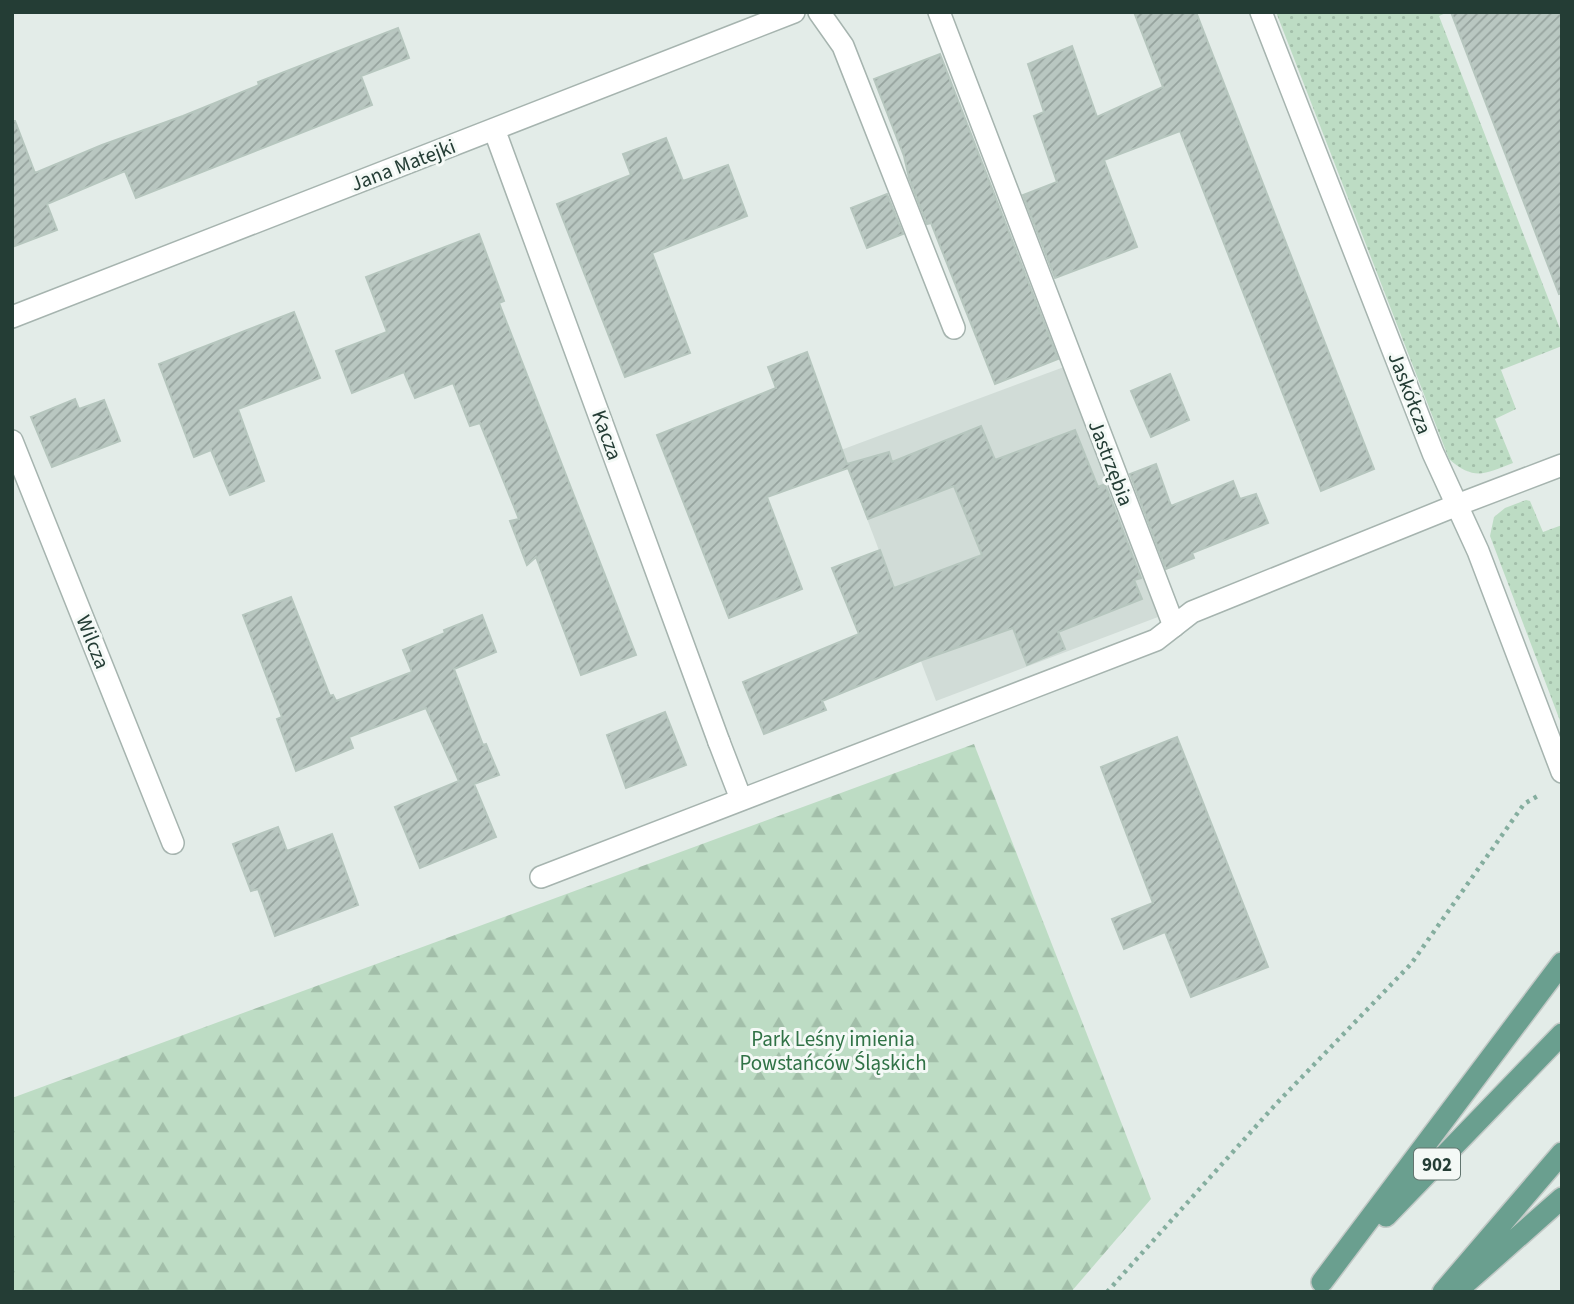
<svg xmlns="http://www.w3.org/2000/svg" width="1574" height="1304" font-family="'Source Sans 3',sans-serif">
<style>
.built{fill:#d1dcd7}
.green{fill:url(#green-dots)}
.forest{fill:url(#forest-firs)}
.building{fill:url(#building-hatch);stroke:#b6c6be;stroke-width:2}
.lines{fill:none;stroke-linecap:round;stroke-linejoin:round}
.service-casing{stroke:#a6b4af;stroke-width:24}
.minor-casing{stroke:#a6b4af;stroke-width:24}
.primary-casing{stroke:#c2c9c6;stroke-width:24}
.path{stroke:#85ae9f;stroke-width:4.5;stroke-dasharray:3.5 5;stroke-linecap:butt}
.service{stroke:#fff;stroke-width:21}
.minor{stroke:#fff;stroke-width:21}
.primary{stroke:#6a9f8f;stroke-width:21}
.labels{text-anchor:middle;stroke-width:6;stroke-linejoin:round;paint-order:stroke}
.shield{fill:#f4f9f6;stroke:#62756f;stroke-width:2}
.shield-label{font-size:19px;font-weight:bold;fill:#243d35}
.street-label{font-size:21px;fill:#243d35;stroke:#f4f9f6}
.park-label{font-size:21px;fill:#307246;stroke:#f4f9f6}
</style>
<defs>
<pattern id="green-dots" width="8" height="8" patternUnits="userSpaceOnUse" patternTransform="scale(1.75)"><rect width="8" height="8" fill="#bddcc4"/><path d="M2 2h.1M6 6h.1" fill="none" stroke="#a2bea9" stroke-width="1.8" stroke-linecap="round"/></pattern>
<pattern id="forest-firs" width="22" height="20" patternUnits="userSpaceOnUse" patternTransform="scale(1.75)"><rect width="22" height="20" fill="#bddcc4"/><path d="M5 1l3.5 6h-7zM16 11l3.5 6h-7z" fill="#a2bea9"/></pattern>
<pattern id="building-hatch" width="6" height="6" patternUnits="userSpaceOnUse" patternTransform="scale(1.75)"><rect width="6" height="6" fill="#b9c7c1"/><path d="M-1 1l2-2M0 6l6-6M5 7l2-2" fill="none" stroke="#96a39e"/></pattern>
</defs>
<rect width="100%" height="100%" fill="#e3ece8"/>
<path class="built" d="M1064 367 1158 617 936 701 841 450Z"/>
<path class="green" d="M1276 12H1448L1439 16 1562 334V346L1501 370 1516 409 1495 419 1513 463C1485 474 1474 481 1449 459Z
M1526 500 1530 501 1543 532 1562 525V726L1490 536 1494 517 1505 508Z"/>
<path class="forest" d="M974 744 1151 1199 1071 1292H12V1098Z"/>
<path class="building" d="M1134 12H1196L1374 469 1321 491 1180 131 1104 160 1137 247 1055 278 1023 195 1057 182 1034 116 1044 112 1028 64 1072 46 1097 117 1163 87Z
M1451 12H1562V293L1559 294Z
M398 28 409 58 361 76 372 105 136 198 125 171 47 204 57 230 12 247V121H15L35 173 102 145 183 116 259 85 258 82Z
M940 54 1058 359 995 384 931 223 927 224 909 178 904 156 874 79Z
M666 138 683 181 728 165 747 216 652 253 690 353 625 377 557 204 631 175 623 154Z
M887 194 903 234 867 248 851 208Z
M479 234 504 301 499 303 636 655 581 675 536 557 527 565 510 521 519 519 480 423 470 426 453 383 415 398 404 372 352 393 336 351 387 332 366 277Z
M294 312 320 378 238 409 264 481 230 495 211 450 194 457 159 364Z
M807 352 847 464 889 452 892 462 981 426 995 460 1075 430 1098 487 1105 484 1141 578 1134 580 1142 599 1058 632 1065 649 1027 665 1013 628 922 660 822 701 826 710 764 734 743 682 859 634 832 568 880 550 894 588 982 555 954 486 868 519 848 468 767 497 802 589 729 618 657 435 776 388 768 367Z
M1170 374 1189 420 1151 437 1131 391Z
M75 399 79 409 104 400 120 441 52 467 31 417Z
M1156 464 1171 506 1233 481 1240 499 1256 494 1268 523 1192 553 1194 558 1166 569 1130 474Z
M291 597 330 696 333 695 336 701 412 672 403 650 445 633 444 630 482 615 496 652 454 669 483 745 486 744 499 775 474 784 496 837 420 868 395 807 459 781 426 708 349 737 353 748 296 771 277 719 282 717 243 615Z
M665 712 686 765 626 788 607 735Z
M1177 737 1268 967 1191 997 1165 932 1124 949 1112 919 1153 903 1101 767Z
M278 827 287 851 332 834 358 905 275 936 258 889 251 891 233 844Z"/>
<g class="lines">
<defs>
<path id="service" d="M819 12 843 46 954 328
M1457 505 1562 465
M719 742 741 799
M541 877 1156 640 1174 626"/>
<path id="minor" d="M939 12 1174 626 1192 612 1457 505
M1261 12 1433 453 1478 551 1562 772
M494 129 719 742
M12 317 794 12
M12 441 173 843"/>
<path id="primary" d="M1386 1216 1562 1034
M1322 1282 1562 963
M1458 1290 1562 1198
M1443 1292 1562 1153"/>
</defs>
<use href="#service" class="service-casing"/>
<use href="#minor" class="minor-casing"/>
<use href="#primary" class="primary-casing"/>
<path class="path" d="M1107 1292 1276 1104 1411 964 1524 804 1541 794"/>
<use href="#service" class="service"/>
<use href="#minor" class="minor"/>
<use href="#primary" class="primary"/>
</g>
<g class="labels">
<rect class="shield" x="1414" y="1148.5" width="46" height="31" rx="5"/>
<g class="shield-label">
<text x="1437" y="1171">902</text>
</g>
<g class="street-label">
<text transform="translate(403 165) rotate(-21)" y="7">Jana Matejki</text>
<text transform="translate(1410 393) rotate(69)" y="7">Jaskółcza</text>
<text transform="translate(607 435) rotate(70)" y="7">Kacza</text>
<text transform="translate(1111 463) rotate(69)" y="7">Jastrzębia</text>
<text transform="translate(93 642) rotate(68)" y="7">Wilcza</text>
</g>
<g class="park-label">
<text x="833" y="1046">Park Leśny imienia<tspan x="833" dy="24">Powstańców Śląskich</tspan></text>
</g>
</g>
<rect width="1574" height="1304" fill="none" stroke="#243d35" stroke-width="28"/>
</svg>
